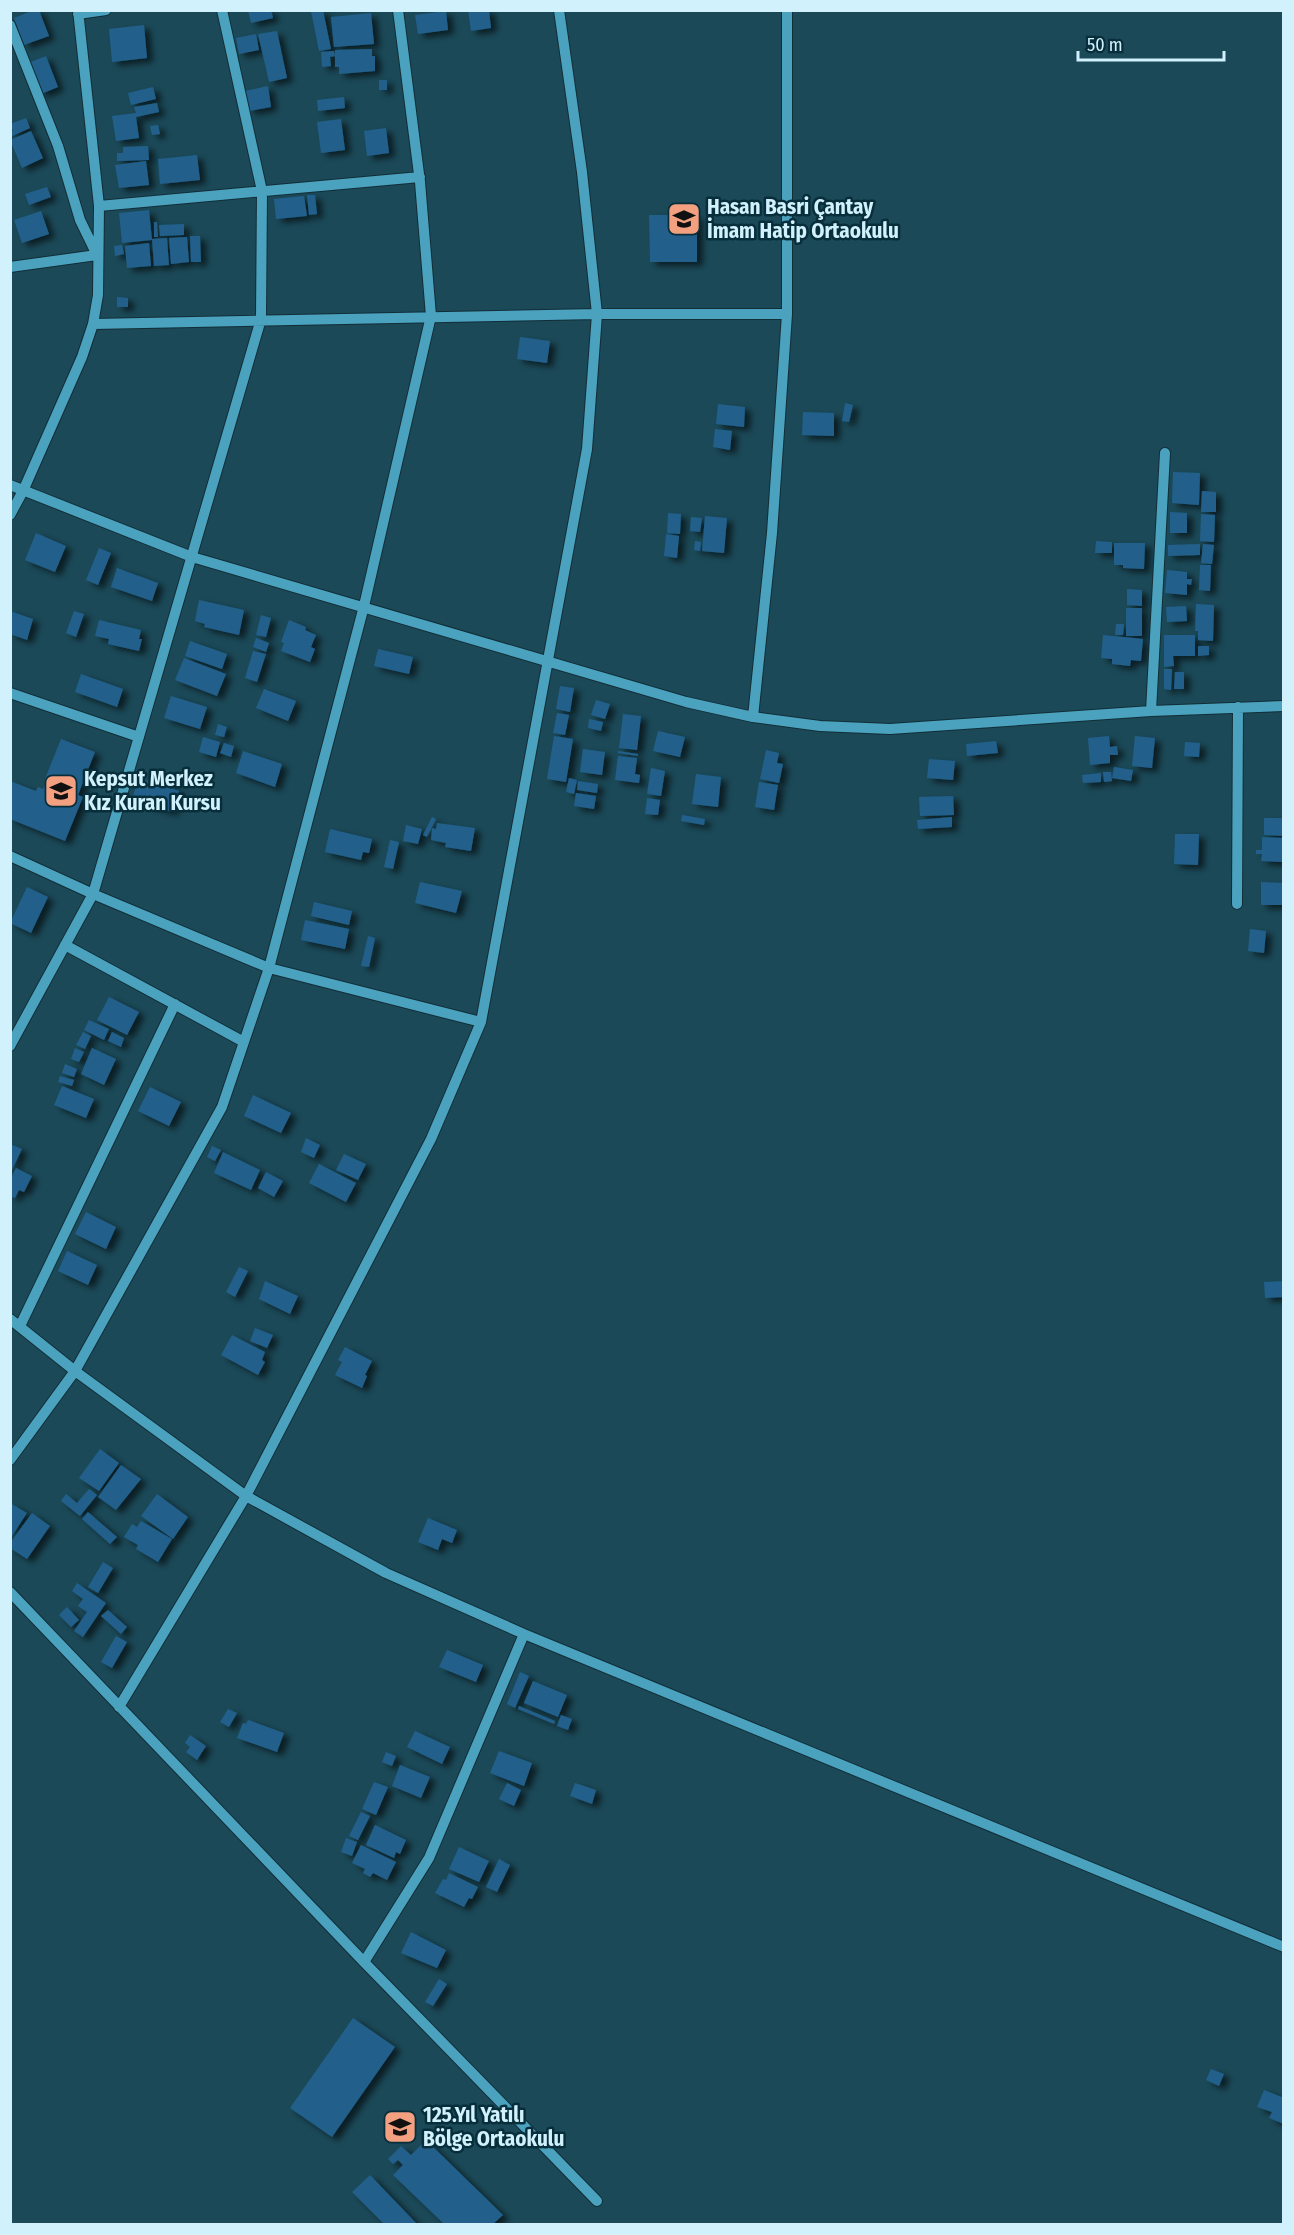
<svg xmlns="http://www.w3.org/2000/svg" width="1294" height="2235" font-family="'Fira Sans Condensed',sans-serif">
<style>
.building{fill:#21608b;filter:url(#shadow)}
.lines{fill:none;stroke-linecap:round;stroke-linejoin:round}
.minor-casing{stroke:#122e37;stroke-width:12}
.minor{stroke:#4ba2bf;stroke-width:10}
.labels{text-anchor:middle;stroke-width:5;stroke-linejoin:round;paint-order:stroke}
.poi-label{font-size:21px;font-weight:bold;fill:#d1f1fd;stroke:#072e3a;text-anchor:start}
</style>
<defs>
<filter id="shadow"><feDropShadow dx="6" dy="4" stdDeviation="3" flood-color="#0009"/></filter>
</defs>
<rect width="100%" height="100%" fill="#1b4958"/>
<path class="building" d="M34 10H39L49 36 24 45 14 18Z
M248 10H271L273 18 251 23Z
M323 10 331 49 319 51 311 11Z
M468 10H489L491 28 471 31Z
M446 11 448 30 418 34 415 15Z
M371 13 374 44 334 47 331 17Z
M144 25 147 58 112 62 109 29Z
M277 31 287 78 269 82 258 34Z
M256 34 259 50 239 54 236 38Z
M372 49V56H375V71L339 74V67H335V50Z
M334 51 335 56 330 57 331 66 322 67 321 52Z
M46 56 58 87 41 94 28 63Z
M379 80H387V90H379Z
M268 86 271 107 249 111 245 91Z
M153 87 156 99 131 105 128 93Z
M344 97 345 108 318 111 317 100Z
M157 103 159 112 136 117 139 138 116 141 112 116 136 113 134 107Z
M26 118 30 128 10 137V132L13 131 10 124Z
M341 119 345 150 321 153 317 122Z
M158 125 160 134 152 135 150 126Z
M386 128 389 153 367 156 364 131Z
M31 131 43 158 22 168 10 140Z
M148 146 149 160 117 161V153H123V147Z
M197 155 200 180 160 184 158 159Z
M146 161 149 185 119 188 115 165Z
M47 187 51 197 29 205 25 194Z
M307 195H315L317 214 309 215Z
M304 196 307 216 276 219 274 199Z
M149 210 152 240 122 243 119 213Z
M41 211 49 234 22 243 14 220Z
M649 215H697V262H650Z
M154 222H157L158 237H154Z
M184 224V235L160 236 159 225Z
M190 236H200L201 262H191Z
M187 237 189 262 171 264 169 238Z
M167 238 169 265 154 266 152 239Z
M149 243 151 266 127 268 125 246Z
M122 245 124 254 115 256 114 246Z
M117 297 128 298V307H117Z
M520 337 550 341 547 363 517 359Z
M845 403 853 405 849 422 842 421Z
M718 404 745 407 744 427 716 424Z
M803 412 834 413V436L802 435Z
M715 429 732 431 730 450 713 447Z
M1173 472 1200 473 1199 505 1172 503Z
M1202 491 1216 492V512H1201Z
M1170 512 1187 513V533H1170Z
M668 513 681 514 680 534 667 533Z
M1201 514 1215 515 1214 542 1200 541Z
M705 516 727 518 724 553 702 551Z
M691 517 702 518 700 532 690 531Z
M36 533 66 546 55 572 25 560Z
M666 534 679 536 677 558 664 556Z
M695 541 701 542 700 551 694 550Z
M1096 541 1112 542V553H1095Z
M1114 543H1145L1144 569 1123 568V565H1114Z
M1200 544V555L1168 556V545Z
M1203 544 1214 545 1212 564 1201 563Z
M99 548 111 553 98 585 86 580Z
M1200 565H1211L1210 591 1199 590Z
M117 568 158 583 152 601 111 587Z
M1167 570 1187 572V579H1192L1191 585 1187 584V595L1165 593Z
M1127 589 1142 590V606L1127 605Z
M199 600 244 610 239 635 204 627 205 624 195 621Z
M1196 604 1214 605 1213 641 1198 640V631H1195Z
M1186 606 1187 621 1167 622 1166 607Z
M1126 608H1142V636H1126Z
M10 611 33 619 27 640 10 634Z
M74 611 84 614 76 637 66 633Z
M261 615 271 618 266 637 256 635Z
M99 620 141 630 139 639H142L139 651 108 644 109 639 95 636Z
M289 620 306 627 305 630 316 635 311 647 315 649 310 662 281 651 284 643 281 642Z
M1116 624H1124L1123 635H1115Z
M1103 635 1143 639 1141 661 1131 660 1130 666 1112 664V659L1101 658Z
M1164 635H1195V656H1173L1174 666 1164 667Z
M256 638 269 643 266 652 253 647Z
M190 641 227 654 222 669 185 656Z
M1198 646H1209V655L1198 656Z
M378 649 413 657 409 674 374 666Z
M253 651 266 654 257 682 245 678Z
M184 658 226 674 217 696 175 680Z
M1164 669H1172L1171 690 1164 689Z
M1175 672H1184V689H1174Z
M81 674 123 689 117 707 75 692Z
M560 686 574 688 570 712 556 709Z
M264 689 296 701 288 721 256 708Z
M171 696 207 707 200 729 164 718Z
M596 700 610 704 605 719 591 715Z
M557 713 569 715 565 735 553 733Z
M623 714 641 716 637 750 619 748Z
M589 719 603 722 601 731 588 728Z
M218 724 227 727 224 737 215 735Z
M658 731 685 737 680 757 653 751Z
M554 736 573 739 566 782 547 779Z
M1109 736 1110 747 1117 746 1118 755H1110V763L1090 765 1088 738Z
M1135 736 1155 738 1152 768 1132 766Z
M203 737 220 742 216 757 199 752Z
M61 739 95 752 78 795 83 797 65 841 10 819V781L36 791 38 787 43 789 47 780 45 779Z
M996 741 998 753 967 756 966 744Z
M1185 742 1200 743 1199 757 1184 756Z
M224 743 234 746 231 757 220 753Z
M583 749 605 752 602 775 580 772Z
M766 750 779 753 777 763 783 764 779 783 760 779Z
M243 751 282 764 275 787 236 773Z
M618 751 638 754V756L618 753Z
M618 756 637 758 635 774 640 775 639 783 615 780Z
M929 759 955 761 953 780 927 778Z
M1114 767 1133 770 1131 781 1112 778Z
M651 768 665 771 661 796 647 794Z
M1103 772H1111L1112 781 1104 782Z
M1101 773V782L1083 783 1082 775Z
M696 774 721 777 718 807 692 804Z
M569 778 577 780 574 794 566 792Z
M145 780 179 791 172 812 132 799 137 783 143 785Z
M578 781 598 784 597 793 577 790Z
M759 782 778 785 774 810 755 807Z
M576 793 596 796 594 809 574 806Z
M953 796 954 815 920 816 919 797Z
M647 798 660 800 658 815 645 814Z
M682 815 705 819 704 825 681 821Z
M432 817 436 819 427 837 423 835Z
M952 817V827L918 829 917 820Z
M1264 818H1284V836L1264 835Z
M437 823 475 828 471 851 445 847 446 843 431 840 432 828 436 829Z
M406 825 422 829 418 844 403 841Z
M330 829 372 839 369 853 363 852 361 860 325 852Z
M1175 834H1199L1198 865 1174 864Z
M1262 837 1284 838 1283 862 1261 861 1262 854H1256V850H1262Z
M390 840 399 842 393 869 384 867Z
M420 882 462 891 456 913 415 903Z
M1261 882 1284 883V905H1261Z
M27 887 48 897 31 933 10 923Z
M314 902 352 911 349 925 311 916Z
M305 920 349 929 345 949 301 940Z
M1250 929 1266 931 1264 953 1248 951Z
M368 936 375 938 369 967 361 966Z
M109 997 139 1012 127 1035 97 1020Z
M89 1020 109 1029 104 1040 84 1030Z
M83 1032 91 1036 85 1049 76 1045Z
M112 1032 124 1038 121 1047 108 1041Z
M75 1048 84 1052 79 1062 71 1059Z
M92 1048 116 1059 104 1085 81 1074Z
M65 1064 77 1069 74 1077 62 1073Z
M60 1076 74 1080 72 1086 58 1082Z
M62 1086 94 1099 86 1118 54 1105Z
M150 1087 181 1102 169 1126 138 1111Z
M253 1095 291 1113 281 1133 244 1116Z
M306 1138 320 1145 314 1158 301 1152Z
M10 1144 22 1149 10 1174Z
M212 1146 221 1150 215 1161 207 1157Z
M223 1152 260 1170 251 1190 214 1173Z
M344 1154 366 1164 358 1180 336 1170Z
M319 1164 356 1183 346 1202 309 1183Z
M16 1168 32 1176 24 1192 19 1190 15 1198 10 1196V1180Z
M266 1172 283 1181 274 1197 258 1188Z
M86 1212 116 1227 106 1249 75 1234Z
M67 1251 97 1265 88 1285 58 1271Z
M239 1267 248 1271 235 1297 226 1292Z
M265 1281 298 1296 290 1314 259 1299Z
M1284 1281V1297L1265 1298 1264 1282Z
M255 1328 273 1335 267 1348 250 1341Z
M232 1335 265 1352 262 1360 265 1362 258 1375 221 1355Z
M345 1347 372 1361 365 1375 367 1376 362 1388 335 1375 342 1362 338 1360Z
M100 1449 119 1463 99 1491 79 1478Z
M121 1465 141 1479 116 1510 98 1497Z
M89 1489 97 1495 80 1516 61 1501 66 1494 77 1503Z
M157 1494 188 1517 173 1539 141 1516Z
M10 1503 27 1513 10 1539Z
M88 1512 117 1537 110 1544 82 1519Z
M32 1513 50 1526 27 1559 10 1548V1543Z
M428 1518 457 1530 452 1543 442 1539 438 1550 418 1542Z
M141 1521 172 1539 158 1562 136 1549 138 1545 124 1537 132 1524 137 1527Z
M103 1562 113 1568 98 1593 88 1587Z
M77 1583 106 1603 83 1637 74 1631 87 1612 78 1606 83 1599 72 1591Z
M67 1607 79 1620 71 1627 59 1615Z
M108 1610 127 1627 121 1634 101 1616Z
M116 1636 127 1642 112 1668 101 1662Z
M447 1650 483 1665 476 1682 439 1667Z
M520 1672 529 1676 515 1708 507 1704Z
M533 1681 567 1695 558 1717 524 1703Z
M519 1706 555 1721 554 1724 518 1709Z
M228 1709 237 1713 229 1727 220 1722Z
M561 1715 572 1719 568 1730 557 1726Z
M248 1720 284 1733 277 1752 237 1738 243 1723 246 1724Z
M415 1731 450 1747 442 1764 407 1747Z
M190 1735 206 1746 197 1760 186 1752 190 1747 185 1743Z
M499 1751 532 1763 524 1786 490 1773Z
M386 1752 396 1756 392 1766 382 1762Z
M400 1765 430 1777 421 1798 392 1786Z
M374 1782 388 1787 376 1815 362 1809Z
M507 1783 521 1790 514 1806 499 1799Z
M575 1783 596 1790 592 1804 570 1796Z
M361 1812 370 1816 358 1840 349 1836Z
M375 1825 406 1840 400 1854 396 1852 394 1858 366 1845Z
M346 1838 357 1842 352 1856 341 1852Z
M361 1845 396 1862 387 1880 373 1873 370 1877 363 1873 365 1869 352 1863Z
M459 1847 489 1861 479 1882 449 1869Z
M499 1859 510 1865 497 1892 486 1887Z
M449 1873 478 1887 472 1899 469 1898 464 1907 435 1893 443 1879 446 1880Z
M411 1932 446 1950 437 1968 401 1953Z
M439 1979 447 1984 433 2006 425 2002Z
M353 2018 395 2047 332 2137 290 2108Z
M1211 2069 1224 2074 1219 2086 1206 2080Z
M1264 2090 1284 2098V2124L1269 2118 1272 2112 1257 2107Z
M426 2140 503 2215 493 2224H444L393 2175 403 2165 398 2160 393 2164 388 2159 401 2146 411 2155Z
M370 2175 417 2224H384L352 2192Z"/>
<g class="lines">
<defs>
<path id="minor" d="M78 14 106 10
M10 25 58 146 80 220 97 255 10 267
M99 206 420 177
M93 324 597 314H787
M10 485 192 557 686 702 753 717 820 726 890 729 1151 711 1284 706
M10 515 23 491 82 357 93 324 98 295 99 206 78 10
M10 693 139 737
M1151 711 1165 453
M753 717 772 533 787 314V10
M10 856 93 894 269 968 481 1022
M1237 904 1238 707
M65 945 244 1042
M10 1046 93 894 261 319 262 191 222 10
M10 1319 75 1371 246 1496 386 1573 524 1634 1284 1947
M20 1326 175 1004
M10 1460 75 1371 222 1107 269 968 364 606 431 316 420 182 398 10
M10 1592 364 1962 597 2201
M119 1707 246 1496 431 1139 481 1022 587 449 597 314 582 172 559 10
M364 1962 429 1858 524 1634"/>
</defs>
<use href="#minor" class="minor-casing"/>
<use href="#minor" class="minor"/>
</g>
<defs>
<symbol id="school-square" viewBox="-11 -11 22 22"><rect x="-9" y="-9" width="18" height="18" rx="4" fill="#f2a080" stroke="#072e3a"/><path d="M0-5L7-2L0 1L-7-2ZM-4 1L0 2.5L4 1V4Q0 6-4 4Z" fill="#111"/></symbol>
</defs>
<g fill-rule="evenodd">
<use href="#school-square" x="665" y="200" width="38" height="38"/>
<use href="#school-square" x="42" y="772" width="38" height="38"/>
<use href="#school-square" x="381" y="2108" width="38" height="38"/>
</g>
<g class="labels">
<g class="poi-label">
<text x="707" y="214">Hasan Basri Çantay<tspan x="707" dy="24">İmam Hatip Ortaokulu</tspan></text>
<text x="84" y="786">Kepsut Merkez<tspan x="84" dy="24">Kız Kuran Kursu</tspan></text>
<text x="423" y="2122">125.Yıl Yatılı<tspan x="423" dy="24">Bölge Ortaokulu</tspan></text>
</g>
</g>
<rect width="1294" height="2235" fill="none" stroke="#d1f1fd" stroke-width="24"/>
<path d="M1078 51v9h146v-9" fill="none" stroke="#d1f1fd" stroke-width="3"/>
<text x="1087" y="51" font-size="18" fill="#d1f1fd" stroke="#072e3a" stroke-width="4.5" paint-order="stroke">50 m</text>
</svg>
